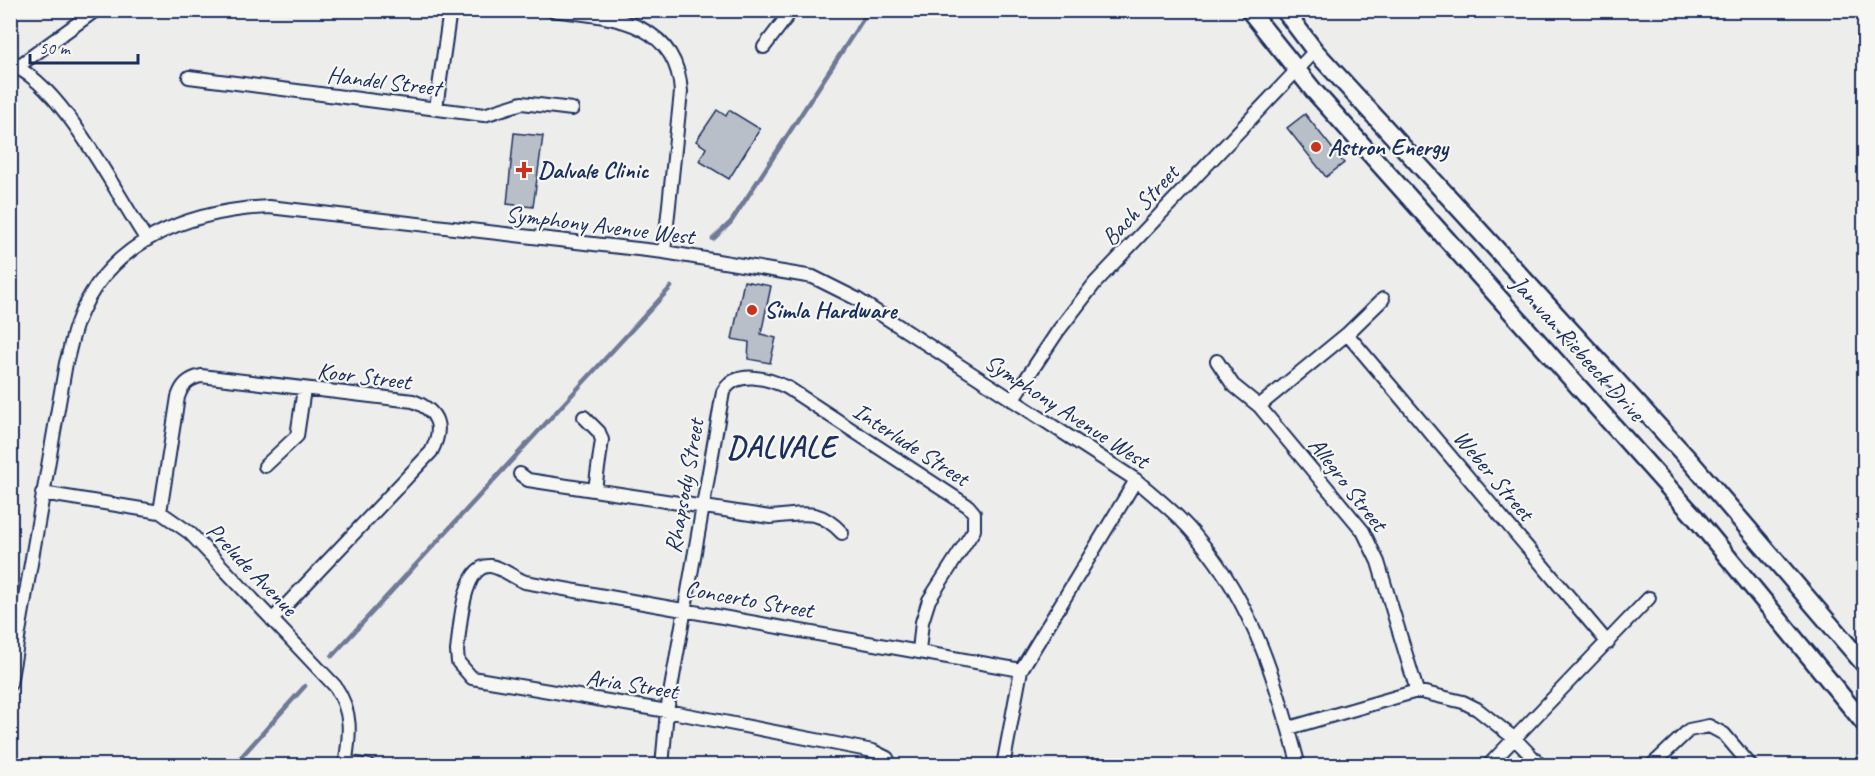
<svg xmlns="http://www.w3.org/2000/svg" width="1875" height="776" font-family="Caveat,sans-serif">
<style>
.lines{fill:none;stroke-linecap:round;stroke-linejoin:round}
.stream{stroke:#6e7a96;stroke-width:4.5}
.building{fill:#b9bfc8;stroke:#1b2f5e;stroke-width:1.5}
.street-casing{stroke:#1b2f5e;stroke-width:16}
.secondary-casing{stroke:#1b2f5e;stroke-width:21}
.street{stroke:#f6f6f2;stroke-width:12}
.secondary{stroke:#f6f6f2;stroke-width:16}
.poi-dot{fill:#c8321e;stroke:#f6f6f2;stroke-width:2}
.labels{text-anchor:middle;stroke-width:4.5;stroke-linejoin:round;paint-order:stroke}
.street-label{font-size:24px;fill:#1b2f5e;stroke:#f6f6f2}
.poi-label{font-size:24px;font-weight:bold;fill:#1b2f5e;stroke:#f6f6f2;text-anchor:start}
.district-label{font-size:30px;font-weight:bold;letter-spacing:1.5px;fill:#1b2f5e;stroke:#f6f6f2}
</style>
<rect width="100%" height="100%" fill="#edeeec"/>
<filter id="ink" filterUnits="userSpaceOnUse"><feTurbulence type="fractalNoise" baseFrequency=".0167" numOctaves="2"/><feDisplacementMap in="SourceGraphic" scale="12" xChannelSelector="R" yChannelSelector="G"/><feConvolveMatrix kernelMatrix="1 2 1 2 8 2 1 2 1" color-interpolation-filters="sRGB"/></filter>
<g filter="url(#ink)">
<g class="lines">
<path class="stream" d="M713 239 731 222 869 10
M332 656 671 287
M233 766 305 686"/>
</g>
<path class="building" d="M717 110 726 116 729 110 760 129 729 179 699 161 706 148 696 141Z
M1305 114 1344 163 1326 177 1287 128Z
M514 133 543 136 533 207 507 204Z
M744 281 771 286 761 334 776 338 770 363 748 359 749 342 732 339Z"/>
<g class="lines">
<defs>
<path id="street" d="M551 10C608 17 677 19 681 92L664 252
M764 47 792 10
M10 65C60 80 117 196 147 240
M17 67 96 10
M189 77 484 115 522 103 572 109
M436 108 450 10
M1347 334 1608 643
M1217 361 1233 385 1259 406 1363 531 1378 562 1417 691
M1012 400 1058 331 1095 283 1315 51
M1259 406 1347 334 1383 299
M584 417 599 432 602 440 595 489
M265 466 297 436 304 389
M520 474 528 480 770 517C802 515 817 506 842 533
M42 493 160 512 190 533 335 686C353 712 350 735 345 766
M160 512 178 397C182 385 188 379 201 376L413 401C439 411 444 428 431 452L272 620
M10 684 66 363C70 350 72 336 77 323 107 241 188 211 269 207L664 252 813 277 857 299 1136 480C1158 499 1181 517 1199 540 1254 605 1277 685 1299 766
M1289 728 1417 691 1463 702 1477 709 1515 739 1541 766
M346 762 369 766
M662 766 667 711 723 392C736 369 768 378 788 388L968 506 974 513V530L929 600 922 622 919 651
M891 766 887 758 873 751 667 711 472 678 458 662 457 651C460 630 462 563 491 566 503 568 514 578 525 582L1021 670
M1003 766 1021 670 1136 480
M1488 766 1649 598
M1651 766 1689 730 1709 726 1724 734 1751 766"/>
<path id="secondary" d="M1249 10 1314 91 1694 516 1864 723
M1284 10 1315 51 1691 462 1864 664"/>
</defs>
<use href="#street" class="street-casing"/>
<use href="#secondary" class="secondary-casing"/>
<use href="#street" class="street"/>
<use href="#secondary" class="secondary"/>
</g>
</g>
<g class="poi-dot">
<circle cx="1316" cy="147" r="6"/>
<path d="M521 161h6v6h6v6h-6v6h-6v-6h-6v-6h6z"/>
<circle cx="752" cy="310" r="6"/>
</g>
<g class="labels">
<g class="street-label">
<text transform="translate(384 81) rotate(7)" y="8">Handel Street</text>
<text transform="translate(1140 205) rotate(-47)" y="8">Bach Street</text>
<text transform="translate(600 225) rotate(7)" y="8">Symphony Avenue West</text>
<text transform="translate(1578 348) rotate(48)" y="8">Jan van Riebeeck Drive</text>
<text transform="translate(364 376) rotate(7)" y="8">Koor Street</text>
<text transform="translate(1067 411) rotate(33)" y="8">Symphony Avenue West</text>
<text transform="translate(911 444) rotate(33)" y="8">Interlude Street</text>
<text transform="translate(1494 475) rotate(50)" y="8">Weber Street</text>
<text transform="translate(1348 484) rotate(52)" y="8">Allegro Street</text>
<text transform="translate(684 486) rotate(-80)" y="8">Rhapsody Street</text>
<text transform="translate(252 569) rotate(46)" y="8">Prelude Avenue</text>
<text transform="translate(749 599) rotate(10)" y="8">Concerto Street</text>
<text transform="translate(632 684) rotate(9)" y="8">Aria Street</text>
</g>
<g class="poi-label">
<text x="1328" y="155">Astron Energy</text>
<text x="538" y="178">Dalvale Clinic</text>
<text x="764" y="318">Simla Hardware</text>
</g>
<g class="district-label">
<text x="782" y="457">DALVALE</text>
</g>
</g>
<rect width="1875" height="776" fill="none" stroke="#f6f6f2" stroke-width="36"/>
<rect x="18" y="18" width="1839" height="740" fill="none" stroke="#1b2f5e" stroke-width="2" filter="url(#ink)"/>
<path d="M30 54v9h108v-9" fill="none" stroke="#1b2f5e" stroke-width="3"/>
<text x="39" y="54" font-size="18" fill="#1b2f5e" stroke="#f6f6f2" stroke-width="4.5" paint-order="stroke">50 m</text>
</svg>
